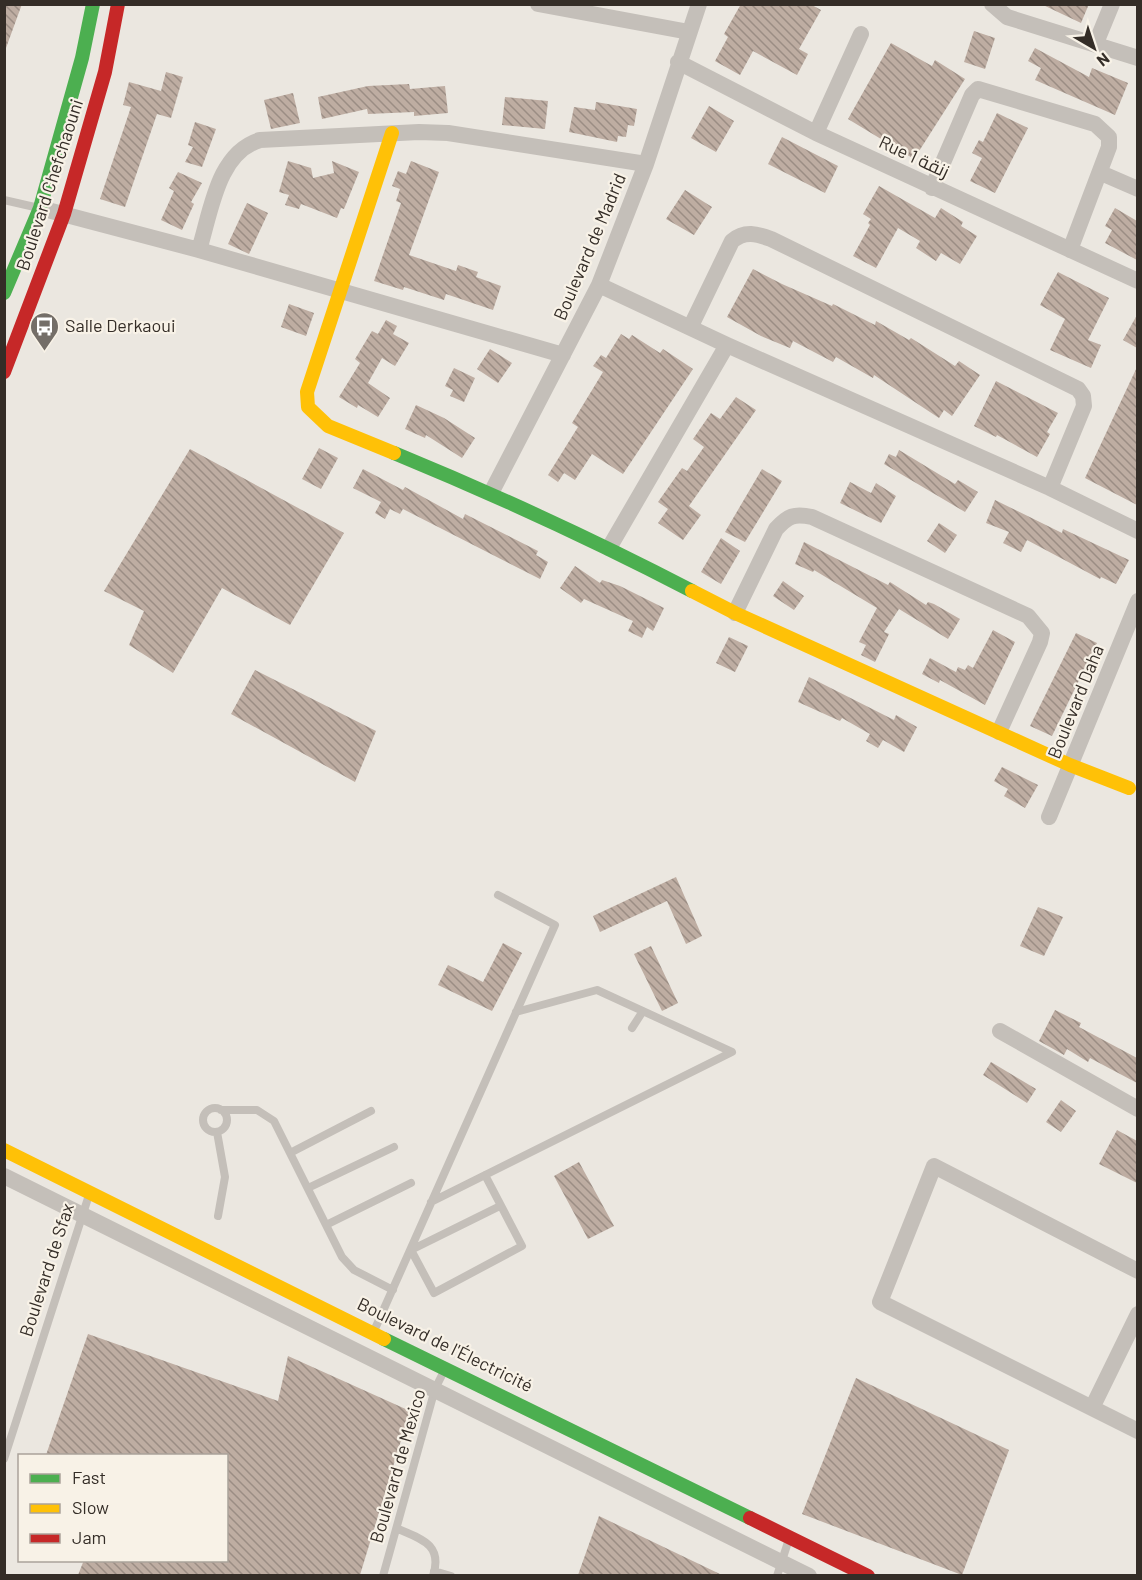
<svg xmlns="http://www.w3.org/2000/svg" width="1142" height="1580" font-family="Barlow,Cairo,sans-serif">
<style>
.building{fill:url(#building-back-hatch)}
.lines{fill:none;stroke-linecap:round;stroke-linejoin:round}
.lane{stroke:#c4bfb9;stroke-width:8}
.street{stroke:#c4bfb9;stroke-width:16}
.fast{stroke:#4caf50;stroke-width:14}
.slow{stroke:#ffc107;stroke-width:14}
.jam{stroke:#c62828;stroke-width:14}
.labels{text-anchor:middle;stroke-width:4.5;stroke-linejoin:round;paint-order:stroke}
.street-label{font-size:18px;fill:#342d27;stroke:#f8f2e7}
.poi-label{font-size:18px;fill:#342d27;stroke:#f8f2e7;text-anchor:start}
</style>
<defs>
<pattern id="building-back-hatch" width="6" height="6" patternUnits="userSpaceOnUse" patternTransform="scale(1.5)"><rect width="6" height="6" fill="#beada2"/><path d="M-1 5l2 2M0 0l6 6M5-1l2 2" fill="none" stroke="#9b8d84"/></pattern>
</defs>
<rect width="100%" height="100%" fill="#ebe7e0"/>
<path class="building" d="M4 4H22L6 48H4Z
M741 4H810L821 10 799 49 808 54 797 75 753 51 740 75 715 61 728 37 724 34Z
M1041 4H1089L1081 23Z
M974 31 995 38 985 69 964 62Z
M891 43 932 66 935 60 965 79 914 159 848 119Z
M1035 48 1089 77 1092 68 1128 83 1115 115 1035 80 1041 68 1028 61Z
M166 72 183 77 171 118 157 114 125 207 100 199 131 107 123 105 129 82 161 91Z
M409 84 410 89 445 86 448 113 414 116V112L368 114 367 109 322 119 318 97 368 86Z
M293 93 300 123 271 129 264 100Z
M505 97 548 101 545 129 502 125Z
M596 102 637 109 634 126 628 125 626 137 618 136 617 142 569 132 574 107 595 110Z
M709 106 734 121 716 152 691 138Z
M997 113 1028 128 995 193 970 181 982 158 972 153 979 140 983 142Z
M195 122 216 129 202 167 185 162 193 147 188 145Z
M782 137 838 166 825 193 768 164Z
M288 161 311 168 313 178 334 173 332 161 359 172 344 209 341 208 337 218 301 204 299 209 285 205 289 195 279 192Z
M411 161 439 172 409 255 456 271 458 265 478 272 476 277 501 286 493 310 446 294 444 300 404 287 403 290 374 281 401 203 396 201 400 189 392 186 398 171 406 174Z
M178 172 202 183 191 202 194 204 182 230 161 220 174 191 169 188Z
M879 186 935 218 941 208 963 222 961 226 977 236 960 264 941 253 936 261 916 248 920 241 898 228 876 268 853 256 870 225 868 223 871 219 863 214Z
M685 190 712 207 694 235 666 219Z
M247 203 268 213 249 254 228 244Z
M1115 208 1137 221V260L1105 243 1112 230 1105 226Z
M753 269 782 284 832 306 833 304 875 325 876 321 909 340 911 338 955 366 959 361 980 375 952 416 944 410 939 418 874 375 873 378 836 357 833 362 793 341 790 348 761 336 727 317Z
M1058 272 1109 298 1088 340 1101 345 1091 368 1050 350 1065 319 1040 305Z
M289 304 314 313 306 336 281 327Z
M1137 315V348L1123 340Z
M386 320 397 326 393 334 409 343 395 366 382 358 368 383 390 398 378 417 358 405 357 408 339 397 360 363 355 359 372 331 378 334Z
M621 334 629 339 632 335 660 353 663 349 693 369 623 474 592 454 575 480 564 473 558 482 548 475 578 427 572 423 603 372 593 366 601 355 606 358Z
M490 349 512 363 498 383 477 369Z
M1137 367V505L1085 478Z
M454 368 475 378 464 402 450 396 453 390 445 386Z
M996 381 1058 413 1047 432 1050 434 1037 457 997 435 996 437 974 426Z
M736 397 756 410 689 506 701 515 683 540 658 523 668 509 658 502 682 468 687 471 704 447 693 439 711 413 720 419Z
M416 405 444 418 475 438 462 458 426 435 425 438 405 429Z
M319 448 338 458 321 489 302 479Z
M190 449 344 533 290 625 222 588 173 673 129 645 144 611 104 591Z
M899 450 955 484 958 480 978 492 965 512 884 464 889 454 896 457Z
M363 469 403 490 405 487 463 519 465 514 538 551 536 555 548 562 540 579 403 509 400 514 390 509 385 519 375 513 381 502 353 488Z
M762 469 782 481 745 542 725 532Z
M850 482 871 493 876 483 896 496 881 523 840 503Z
M995 500 1062 533 1063 529 1129 560 1116 584 1101 577 1100 579 1027 540 1021 552 1003 543 1009 532 986 523Z
M939 523 957 535 945 553 927 541Z
M721 538 740 551 721 584 701 572Z
M804 542 888 585 890 582 926 605 928 602 934 604 960 619 948 639 899 609 884 632 889 634 875 662 861 655 866 645 859 642 877 608 814 570 813 572 795 564Z
M575 566 600 583 602 580 620 586 664 608 653 631 647 627 642 638 628 631 633 621 584 599 581 603 560 588Z
M783 581 804 596 794 610 773 596Z
M993 630 1015 642 985 705 940 680 939 683 922 674 930 658 956 672 958 667 965 670 968 665 973 668Z
M1076 633 1097 643 1052 736 1030 726Z
M729 637 748 646 735 672 716 663Z
M255 670 376 731 355 782 231 714Z
M809 677 894 720 896 715 917 727 904 752 883 740 878 748 866 741 870 734 842 718 840 721 798 702Z
M1002 767 1038 785 1025 808 1004 796 1008 789 994 781Z
M676 877 702 936 686 944 667 901 600 932 593 916Z
M1038 907 1063 917 1044 956 1020 946Z
M503 943 522 953 492 1011 438 985 448 965 483 982Z
M651 946 678 1003 662 1011 634 954Z
M1055 1010 1081 1023 1079 1027 1137 1058V1083L1090 1058 1088 1062 1067 1049 1064 1055 1039 1041Z
M991 1062 1036 1089 1027 1103 983 1075Z
M1061 1100 1076 1111 1061 1132 1046 1122Z
M1117 1130 1137 1141V1183L1099 1164Z
M579 1162 614 1226 588 1239 554 1176Z
M88 1334 278 1401 288 1356 410 1411 360 1575H78L84 1560H226V1455H46Z
M856 1378 1009 1450 962 1575 802 1514Z
M599 1516 722 1575H578Z"/>
<g class="lines">
<path class="lane" d="M4 200 39 208
M632 1028 643 1011
M203 1120a12 12 0 1 1 24 0a12 12 0 1 1-24 0Z
M221 1110H257L274 1121 342 1257 354 1270 393 1290
M217 1132 225 1177 218 1216
M290 1153 371 1111
M485 1175 522 1246 434 1293 411 1250 500 1206
M308 1188 394 1147
M431 1202 732 1052 597 990 516 1012
M326 1225 411 1183
M374 1331 555 925 498 895
M4 1459 89 1195
M398 1529C422 1539 443 1545 433 1576
M434 1571 451 1576
M383 1576 435 1389 445 1369
M777 1576 789 1539"/>
<path class="street" d="M538 4 689 32
M992 4 1007 17 1138 58
M1096 43 1112 4
M678 62 816 133 1138 281
M816 133 861 34
M1101 173 1138 189
M932 188 972 95 978 89 1095 124 1109 137V147L1070 250
M40 208 199 250 563 355
M199 250C211 212 217 153 260 140L419 132 448 133 646 164
M599 285 727 345 1050 488 1138 531
M691 326 732 241C745 230 757 234 771 239L1078 389 1083 396 1084 406 1050 488
M491 493 599 285 646 164 699 4
M609 548 727 345
M735 613 776 529C788 516 794 513 812 517L1028 616 1042 633 1040 642 999 732
M1049 817 1138 601
M1000 1031 1138 1109
M4 1176 809 1576
M1138 1271 934 1166 880 1302 1138 1431
M1092 1408 1138 1314"/>
<path class="fast" d="M4 293 40 208 82 58 93 4
M394 453C496 495 594 540 692 591
M384 1339 750 1518"/>
<path class="slow" d="M392 133 307 392 308 407 328 426 394 453
M692 591 735 613 1070 765 1129 788
M4 1150 384 1339"/>
<path class="jam" d="M4 372 64 214 105 72 118 4
M750 1518 868 1576"/>
</g>
<defs>
<symbol id="bus-pin" viewBox="-11 -11 22 30"><path d="M0 17L-7.5 6A9.5 9.5 0 1 1 7.5 6Z" fill="#746e68" stroke="#f8f2e7"/><path d="M-5-6H5V4H4V6H2V4H-2V6H-4V4H-5ZM-3.5-4V0h7V-4ZM-3.5 1.2v1.5H-2V1.2ZM2 1.2v1.5H3.5V1.2Z" fill="#fff"/></symbol>
</defs>
<g fill-rule="evenodd">
<use href="#bus-pin" x="28" y="310" width="33" height="45"/>
</g>
<g class="labels">
<g class="street-label">
<text transform="translate(914 157) rotate(25)" y="6">Rue 1 زنقة</text>
<text transform="translate(50 185) rotate(-72)" y="6">Boulevard Chefchaouni</text>
<text transform="translate(590 247) rotate(-67)" y="6">Boulevard de Madrid</text>
<text transform="translate(1076 702) rotate(-68)" y="6">Boulevard Daha</text>
<text transform="translate(47 1270) rotate(-72)" y="6">Boulevard de Sfax</text>
<text transform="translate(445 1345) rotate(26)" y="6">Boulevard de l'Électricité</text>
<text transform="translate(398 1466) rotate(-74)" y="6">Boulevard de Mexico</text>
</g>
<g class="poi-label">
<text x="65" y="332">Salle Derkaoui</text>
</g>
</g>
<rect width="1142" height="1580" fill="none" stroke="#342d27" stroke-width="12"/>
<rect x="18" y="1454" width="210" height="108" fill="#f8f2e7" stroke="#aaa39a" stroke-width="1.5"/>
<rect x="30" y="1474" width="30" height="9" fill="#4caf50" stroke="#aaa39a" stroke-width="1.5"/>
<text x="72" y="1484" font-size="18" fill="#342d27">Fast</text>
<rect x="30" y="1504" width="30" height="9" fill="#ffc107" stroke="#aaa39a" stroke-width="1.5"/>
<text x="72" y="1514" font-size="18" fill="#342d27">Slow</text>
<rect x="30" y="1534" width="30" height="9" fill="#c62828" stroke="#aaa39a" stroke-width="1.5"/>
<text x="72" y="1544" font-size="18" fill="#342d27">Jam</text>
<g transform="translate(1094 48) rotate(141)" stroke="#f8f2e7" stroke-width="4.5" paint-order="stroke">
<path d="M0-4.5L10 22L0 15L-10 22Z" fill="#342d27"/>
<text y="-9" font-size="16" font-weight="bold" text-anchor="middle" fill="#342d27">N</text>
</g>
</svg>
